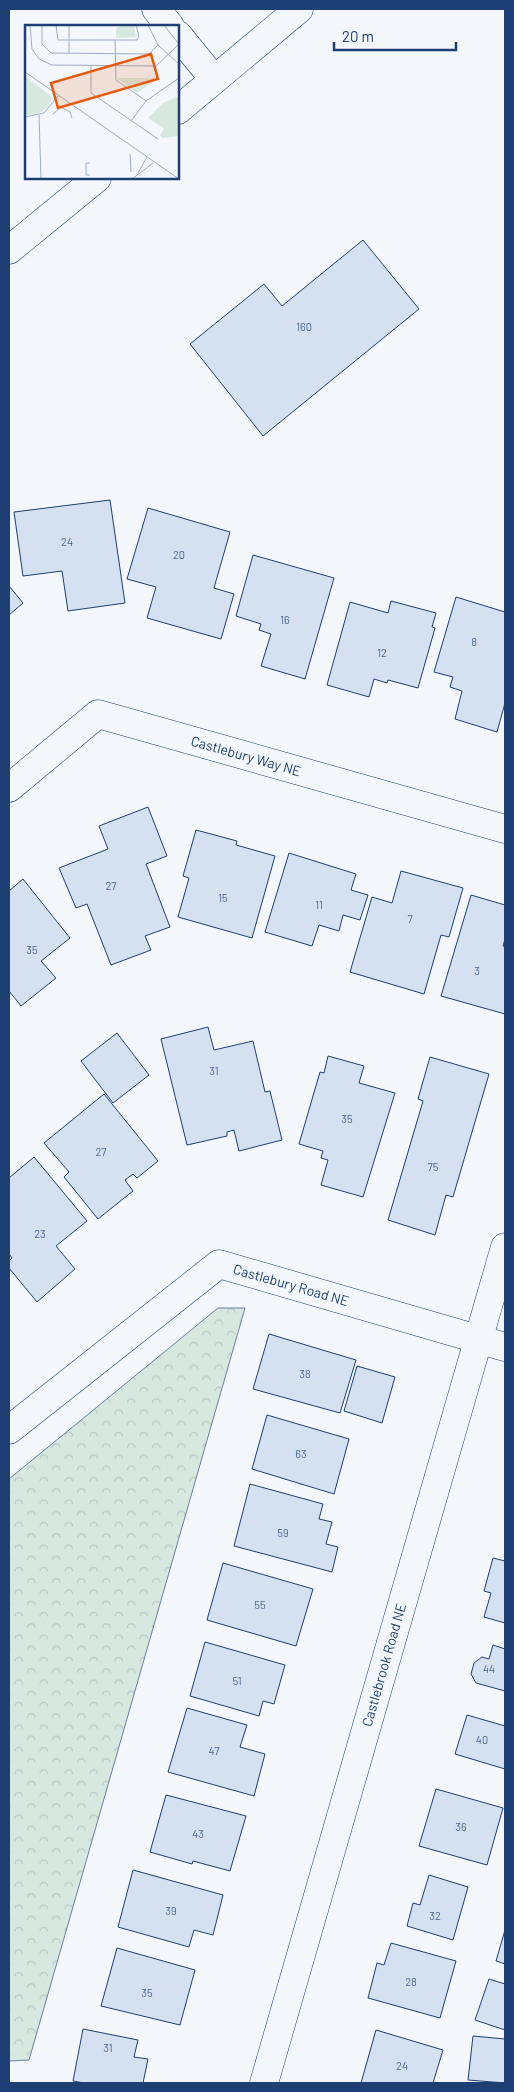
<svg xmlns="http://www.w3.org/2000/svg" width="514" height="2092" font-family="Barlow,sans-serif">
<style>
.forest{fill:url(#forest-crowns);stroke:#687fa3}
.building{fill:#d5e0f0;stroke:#1d3f73}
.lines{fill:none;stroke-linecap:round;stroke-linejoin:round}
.street-casing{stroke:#1d3f73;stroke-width:29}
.secondary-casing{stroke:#1d3f73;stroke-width:29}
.street{stroke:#f4f7fb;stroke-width:28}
.secondary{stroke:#f4f7fb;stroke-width:28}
.labels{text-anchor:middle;stroke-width:4;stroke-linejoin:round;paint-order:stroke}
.number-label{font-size:11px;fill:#4b6792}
.street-label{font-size:14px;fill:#1d3f73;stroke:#f4f7fb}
.inset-road{fill:none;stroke:#9eadc5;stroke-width:1}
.view{fill:#e8590c;fill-opacity:0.15;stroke:#e8590c;stroke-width:2.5}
.inset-edge{fill:none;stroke:#1d3f73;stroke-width:2.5}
</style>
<defs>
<pattern id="forest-crowns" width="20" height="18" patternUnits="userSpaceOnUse" patternTransform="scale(1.25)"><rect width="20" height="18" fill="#d7e8df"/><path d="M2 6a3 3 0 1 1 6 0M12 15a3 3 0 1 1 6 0" fill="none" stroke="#b8c8c3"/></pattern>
</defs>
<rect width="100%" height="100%" fill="#f4f7fb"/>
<path class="forest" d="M218 1308H245L29 2060 9 2061V1479Z"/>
<path class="building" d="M363 240 419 309 263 436 190 344 264 284 282 306Z
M110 500 125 603 68 611 62 571 23 576 14 512Z
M148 508 230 532 214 588 234 594 221 639 147 618 156 587 127 579Z
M253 555 334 578 305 679 261 666 271 634 259 630 261 624 236 616Z
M9 586 23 603 9 615Z
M456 597 505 612V703L497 732 455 719 462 691 450 687 453 677 434 672Z
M391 601 436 613 432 627 435 628 418 688 388 680 387 683 374 679 369 697 327 685 350 602 388 613Z
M148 807 167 856 146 864 170 927 145 936 151 950 111 965 87 904 76 908 59 868 108 849 99 826Z
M196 830 237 841 236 845 275 856 252 938 178 917 189 878 183 876Z
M289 853 356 874 351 890 368 895 360 920 343 915 339 931 319 925 312 946 265 932Z
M401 871 463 888 449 937 441 935 424 994 350 972 372 897 392 903Z
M23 879 70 938 41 961 56 978 21 1006 9 991V891Z
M471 895 505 905V939L503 946 505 947V1014L441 996Z
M208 1027 214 1050 253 1041 265 1092 270 1091 282 1140 239 1151 234 1130 227 1132V1136L187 1145 161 1039Z
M117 1033 149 1075 113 1103 81 1061Z
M328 1056 364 1066 359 1083 395 1093 363 1197 321 1185 328 1160 321 1158 323 1151 299 1144 320 1072 324 1073Z
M430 1057 489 1074 453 1197 446 1195 435 1235 388 1220 423 1101 418 1099Z
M104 1094 158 1161 137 1178 133 1174 125 1180 133 1191 98 1219 64 1177 69 1172 44 1143Z
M34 1157 87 1221 56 1246 75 1269 37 1302 9 1268V1261L12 1258 9 1254V1178Z
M269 1334 356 1360 340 1413 253 1389Z
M357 1366 395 1377 382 1423 344 1411Z
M267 1415 349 1439 334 1494 252 1469Z
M250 1484 323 1504 319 1519 332 1522 326 1544 338 1547 332 1572 234 1546Z
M493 1558 505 1561V1623L484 1617 491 1593 484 1591Z
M223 1563 313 1589 296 1646 207 1620Z
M205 1642 285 1665 274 1704 263 1701 259 1716 190 1696Z
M493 1645 505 1649V1691L476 1683 471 1674 474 1663 482 1657 489 1659Z
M187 1708 247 1725 240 1747 265 1754 254 1796 168 1772Z
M467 1715 505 1726V1769L455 1754Z
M436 1789 503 1808 487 1865 419 1846Z
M166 1795 246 1816 230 1871 193 1861 192 1864 150 1852Z
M133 1870 223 1895 213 1935 194 1930 189 1947 118 1927Z
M429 1875 468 1887 453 1940 407 1926 413 1903 420 1905Z
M505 1930V1964L496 1961Z
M391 1943 456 1961 440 2018 368 1998 377 1963 384 1965Z
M117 1948 195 1970 180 2025 101 2006Z
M489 1979 505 1984V2030L475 2020Z
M83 2029 138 2040 134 2057 148 2059 143 2083H84L73 2081Z
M376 2030 443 2050 433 2083H361Z
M473 2036 505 2039V2083L468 2080Z"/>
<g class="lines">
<defs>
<path id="street" d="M156 9 170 26
M178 35 213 78
M9 788 98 714 505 829
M9 1430 219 1264 505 1347
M264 2083 505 1247"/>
<path id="secondary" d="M178 110 299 9
M9 250 97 178"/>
</defs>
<use href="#street" class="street-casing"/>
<use href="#secondary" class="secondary-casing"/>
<use href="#street" class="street"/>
<use href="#secondary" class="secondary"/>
</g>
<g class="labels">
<g class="number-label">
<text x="304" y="331">160</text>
<text x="67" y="546">24</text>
<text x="179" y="559">20</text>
<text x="285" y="624">16</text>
<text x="474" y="646">8</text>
<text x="382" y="657">12</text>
<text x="111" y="890">27</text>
<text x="223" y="902">15</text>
<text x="319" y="909">11</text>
<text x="410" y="923">7</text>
<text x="32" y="954">35</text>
<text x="477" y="975">3</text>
<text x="214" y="1075">31</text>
<text x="347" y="1123">35</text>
<text x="101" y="1156">27</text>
<text x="433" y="1171">75</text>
<text x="40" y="1238">23</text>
<text x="305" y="1378">38</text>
<text x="301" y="1458">63</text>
<text x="283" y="1537">59</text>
<text x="260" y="1609">55</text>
<text x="489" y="1673">44</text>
<text x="237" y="1685">51</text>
<text x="482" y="1744">40</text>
<text x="214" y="1755">47</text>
<text x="461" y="1831">36</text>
<text x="198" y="1838">43</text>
<text x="171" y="1915">39</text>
<text x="435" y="1920">32</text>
<text x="411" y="1986">28</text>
<text x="147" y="1997">35</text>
<text x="108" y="2052">31</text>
<text x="402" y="2070">24</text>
</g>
<g class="street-label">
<text transform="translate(246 756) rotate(16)" y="5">Castlebury Way NE</text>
<text transform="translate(291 1285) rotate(16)" y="5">Castlebury Road NE</text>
<text transform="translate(384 1665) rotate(-74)" y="5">Castlebrook Road NE</text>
</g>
</g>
<g transform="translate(25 25)">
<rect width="154" height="154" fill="#f4f7fb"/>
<path d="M98 0H109L111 12 91 13V3ZM0 51 27 72 23 82 12 89 0 90ZM92 53H131L132 54 112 68ZM154 71V111L137 113 135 110 139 104 123 93 138 78Z" fill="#d7e8df"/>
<path class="inset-road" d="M5 0 7 24 14 34 27 40 131 41 154 19M17 0V19L26 28 124 29 133 20 123 0M31 0 33 15H112L114 11 111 0M44 0V28M70 0H96M139 0 153 18M90 15 91 55 121 76M133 20 154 39M66 41V68L133 114M0 47 154 154M28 89 36 82 45 87 47 93M14 90 16 154M0 92 19 88 33 71M106 96 121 76 154 53M105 129 106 147M65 138H61V150H65M113 148 122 132M107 154 128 138"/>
<path class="view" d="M126 29 133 54 33 83 26 58Z"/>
<rect width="154" height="154" class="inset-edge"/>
</g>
<rect width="514" height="2092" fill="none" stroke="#1d3f73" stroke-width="20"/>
<path d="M334 42v8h122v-8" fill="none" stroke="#1d3f73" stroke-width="2.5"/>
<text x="342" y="42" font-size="15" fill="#1d3f73" stroke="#f4f7fb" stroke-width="4" paint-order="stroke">20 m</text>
</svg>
